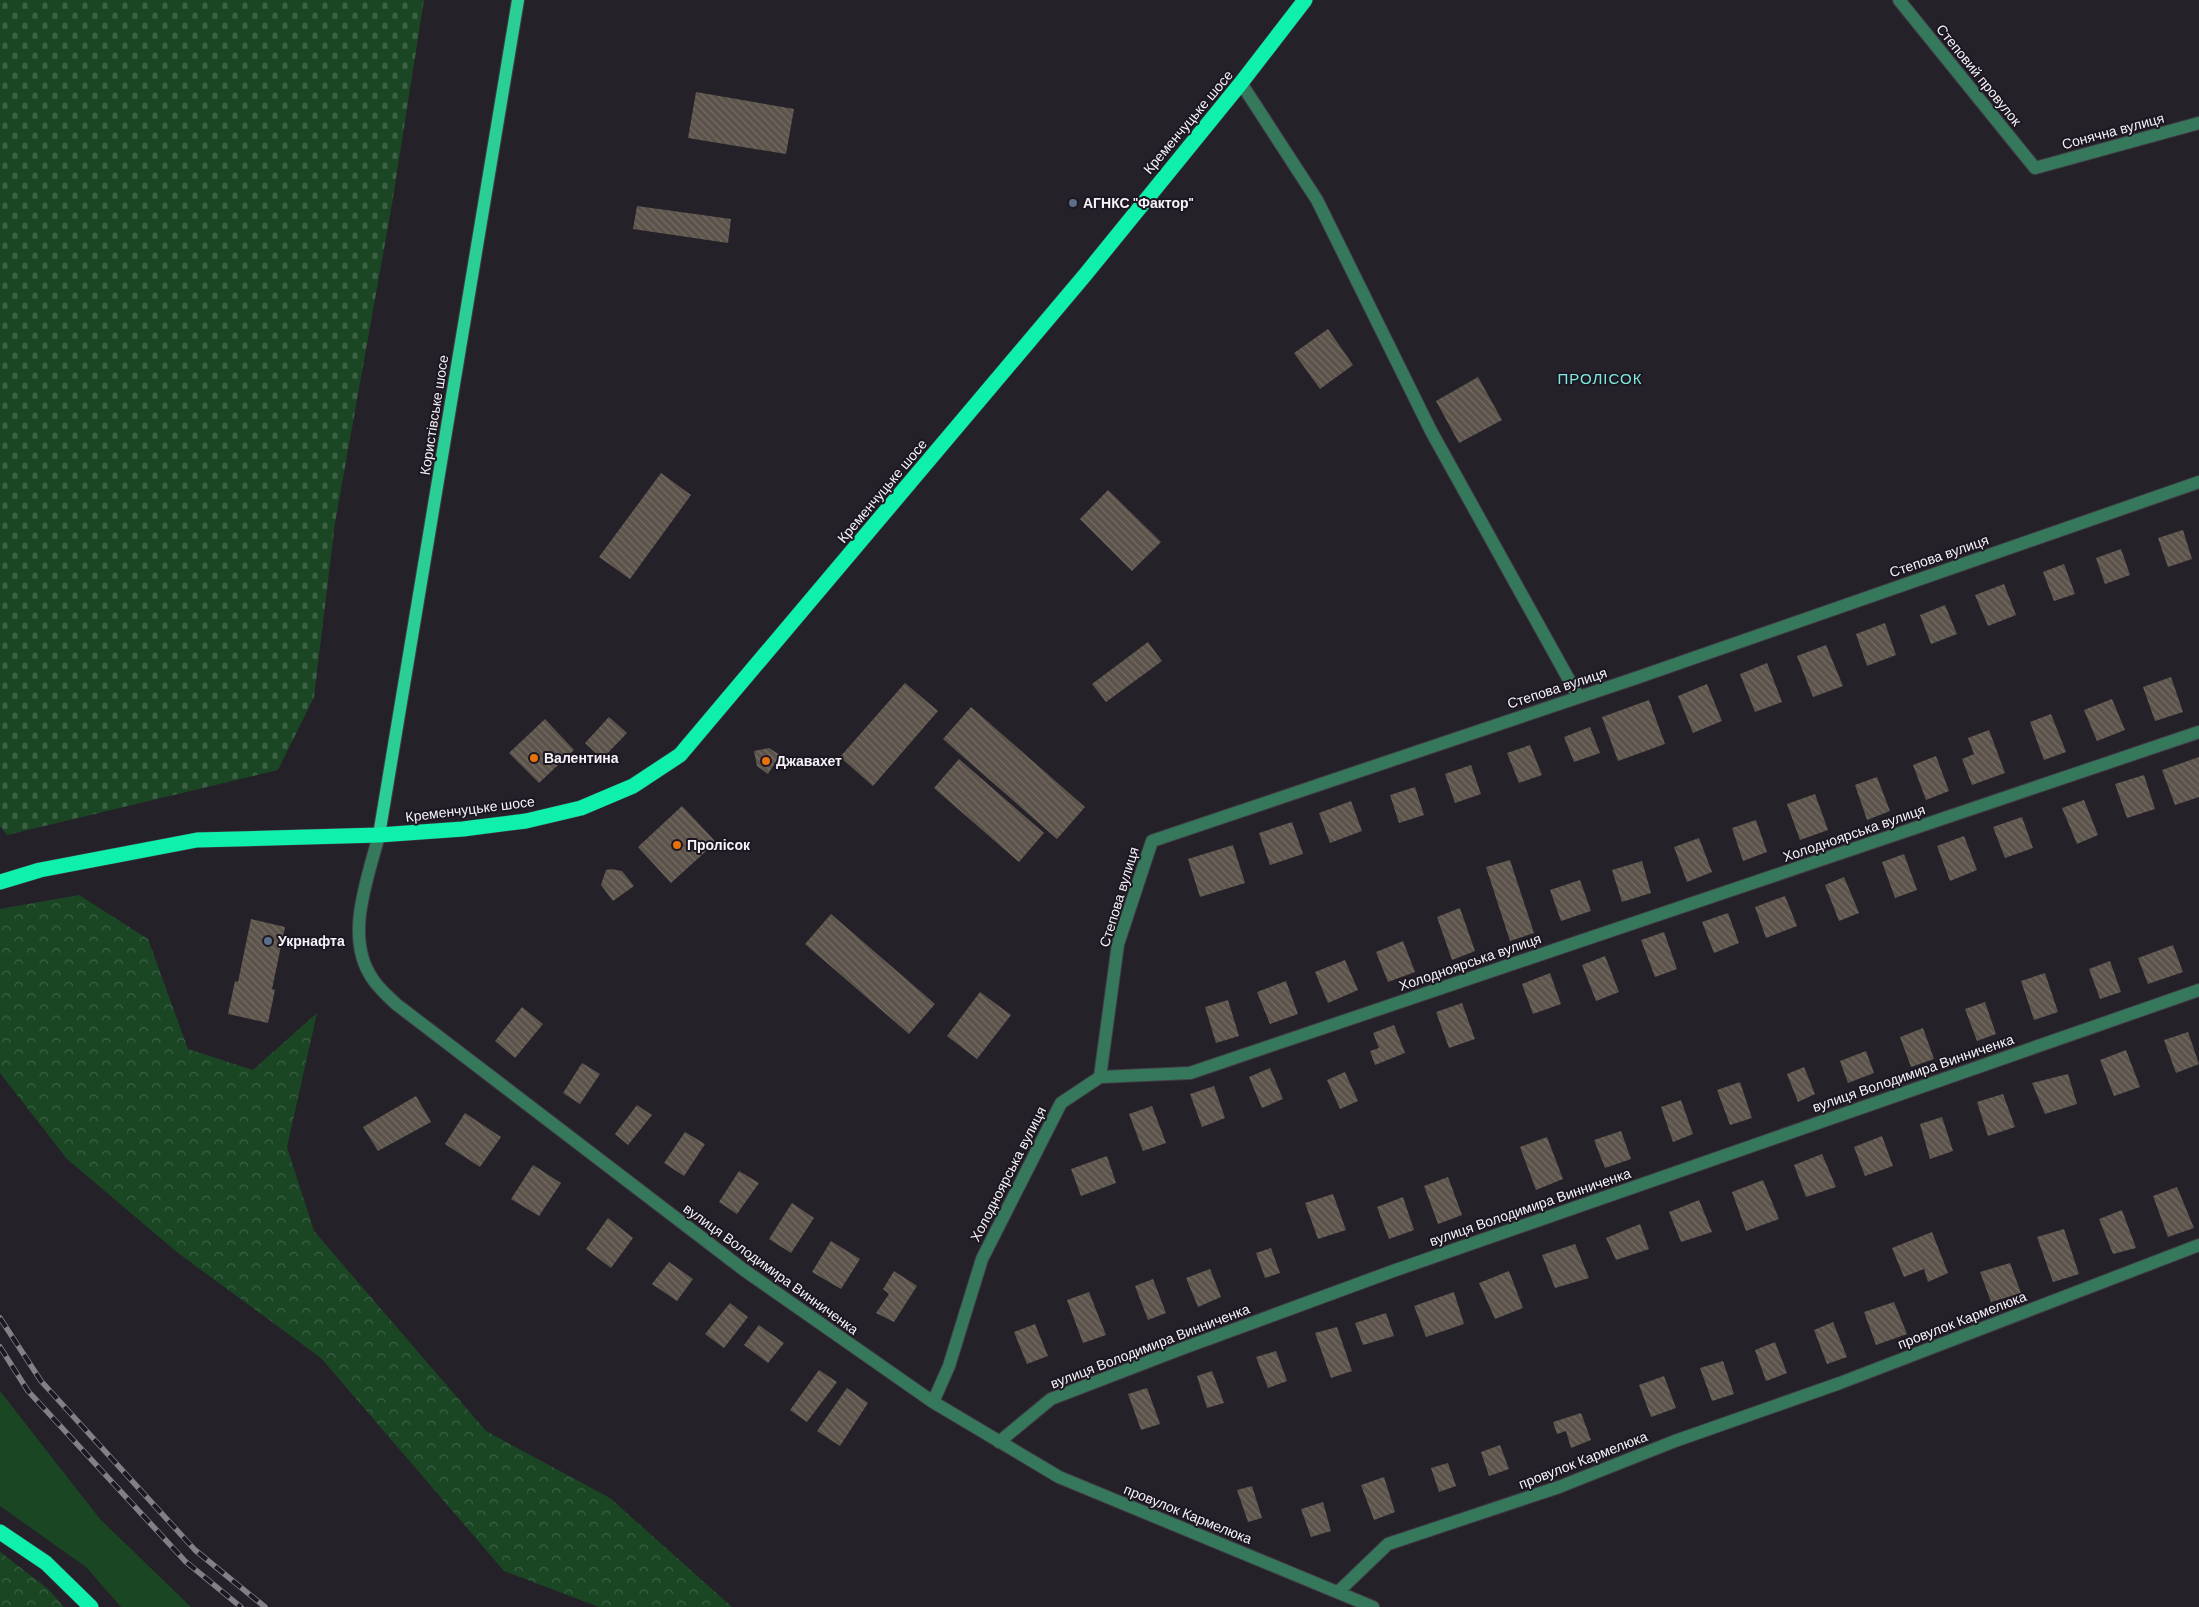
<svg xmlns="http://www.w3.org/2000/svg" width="2199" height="1607" font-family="'DM Sans',sans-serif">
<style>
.green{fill:#1a4624}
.forest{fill:url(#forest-crowns)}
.cemetery{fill:url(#cemetery-stones)}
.building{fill:url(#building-back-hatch)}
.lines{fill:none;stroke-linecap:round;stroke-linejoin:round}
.minor-casing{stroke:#423e46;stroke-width:14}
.major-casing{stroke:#423e46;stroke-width:14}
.highway-casing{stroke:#423e46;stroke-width:16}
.minor{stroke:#36785c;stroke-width:12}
.major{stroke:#2bce94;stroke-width:12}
.highway{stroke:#0ef0ab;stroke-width:15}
.rail-casing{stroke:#848088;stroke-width:5.5}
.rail{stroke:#1c1720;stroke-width:4;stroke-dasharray:11;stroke-linecap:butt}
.service-dot{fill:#5c6f8a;stroke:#1c1720;stroke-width:2}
.food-dot{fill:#e8710a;stroke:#1c1720;stroke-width:2}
.labels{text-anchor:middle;stroke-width:4;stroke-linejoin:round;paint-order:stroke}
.street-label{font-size:14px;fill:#f5f2f8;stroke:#1c1720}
.poi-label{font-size:14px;font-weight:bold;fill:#f5f2f8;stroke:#1c1720;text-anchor:start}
.neighbourhood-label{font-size:15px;letter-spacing:1px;fill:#80eae2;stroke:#1c1720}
</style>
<defs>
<pattern id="forest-crowns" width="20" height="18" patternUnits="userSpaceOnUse" patternTransform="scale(1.25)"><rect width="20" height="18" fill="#1a4624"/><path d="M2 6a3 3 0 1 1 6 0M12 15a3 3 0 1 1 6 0" fill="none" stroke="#3c6145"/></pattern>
<pattern id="cemetery-stones" width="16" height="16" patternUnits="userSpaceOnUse" patternTransform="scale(1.25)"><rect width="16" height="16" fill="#1a4624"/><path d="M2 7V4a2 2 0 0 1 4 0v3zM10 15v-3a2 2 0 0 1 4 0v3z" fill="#3c6145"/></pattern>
<pattern id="building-back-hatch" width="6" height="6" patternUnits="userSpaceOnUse" patternTransform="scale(1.25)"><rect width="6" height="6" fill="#5c534b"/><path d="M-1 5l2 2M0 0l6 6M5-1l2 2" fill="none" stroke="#746c66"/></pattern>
</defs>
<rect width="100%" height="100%" fill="#252129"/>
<path class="green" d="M0 1391 100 1519 191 1607H121L86 1567 0 1506Z"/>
<path class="forest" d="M79 895 148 939 188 1049 253 1070 317 1013 287 1147 314 1231 486 1431 610 1498 732 1607H599L504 1571 321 1358 178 1253 67 1159 0 1073V909Z
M0 1552 47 1588 64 1607H0Z"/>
<path class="cemetery" d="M0 0H424L392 204 335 523 314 697 278 770 7 835 0 826Z"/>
<path class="building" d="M696 92 794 109 786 154 688 138Z
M637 206 731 219 728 243 633 229Z
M1328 329 1353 365 1320 389 1294 353Z
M1478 377 1502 420 1459 443 1436 401Z
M661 473 691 495 630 579 599 557Z
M1108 490 1161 542 1132 571 1080 519Z
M2183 530 2192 559 2168 567 2158 538Z
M2121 549 2130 575 2105 584 2096 558Z
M2064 564 2075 594 2054 601 2043 572Z
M2004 584 2016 615 1988 626 1975 595Z
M1945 605 1957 634 1931 644 1920 615Z
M1885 623 1896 655 1867 666 1856 634Z
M1148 642 1162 661 1106 702 1092 684Z
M1826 645 1843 686 1813 697 1797 656Z
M1767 663 1782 702 1755 712 1740 674Z
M2171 677 2183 712 2155 721 2143 687Z
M905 683 938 711 873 786 840 757Z
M1707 684 1722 721 1693 733 1678 696Z
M2112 699 2125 730 2097 741 2084 710Z
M1649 700 1665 744 1618 761 1602 717Z
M971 707 1085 807 1057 839 943 739Z
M2051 714 2066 752 2044 760 2030 722Z
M609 717 627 733 602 759 585 743Z
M545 719 574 750 539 783 509 753Z
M1590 727 1600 753 1574 762 1564 737Z
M1989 730 2005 773 1972 785 1962 759 1974 754 1968 738Z
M1530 745 1542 775 1519 783 1507 753Z
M769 748 780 755 768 774 757 766 754 751Z
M1936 756 1949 791 1926 800 1913 765Z
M2199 757V797L2175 805 2162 770Z
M959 759 1044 833 1019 862 934 788Z
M1471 765 1481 794 1455 803 1445 774Z
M2144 775 2155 809 2127 818 2115 784Z
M1877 777 1890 811 1867 820 1855 785Z
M1415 787 1424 815 1399 823 1390 795Z
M1815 794 1828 830 1800 840 1787 804Z
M2084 800 2098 835 2077 844 2062 808Z
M1351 801 1362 831 1330 843 1319 813Z
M682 806 716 842 671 883 638 847Z
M2022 817 2033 848 2005 858 1993 827Z
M1756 820 1767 852 1743 861 1732 828Z
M1292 822 1303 854 1270 865 1259 833Z
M1964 836 1977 870 1950 881 1937 846Z
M1699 838 1712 872 1687 882 1674 847Z
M1233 845 1245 883 1200 897 1188 859Z
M1904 854 1917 890 1895 898 1882 862Z
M1510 860 1534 933 1510 941 1486 867Z
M1642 861 1651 893 1622 902 1612 870Z
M611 869 622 871 634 886 613 901 601 885 606 870Z
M1844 877 1859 913 1839 921 1825 885Z
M1580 880 1591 911 1561 921 1550 890Z
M1785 896 1797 926 1766 938 1755 907Z
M1460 908 1475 951 1452 960 1437 917Z
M1728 913 1739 943 1714 953 1702 922Z
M831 914 935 1004 909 1034 805 944Z
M251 919 285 927 272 989 275 990 268 1023 228 1014 235 981 238 982Z
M1664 932 1677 969 1655 977 1641 940Z
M1403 941 1415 972 1388 982 1376 952Z
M2173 945 2183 972 2148 984 2138 958Z
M1605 956 1619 992 1596 1001 1582 965Z
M1345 960 1358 990 1328 1003 1315 972Z
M2110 961 2121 992 2100 999 2089 969Z
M1550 973 1561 1004 1533 1014 1522 984Z
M2045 973 2058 1012 2034 1020 2021 981Z
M1286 981 1298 1014 1270 1024 1257 992Z
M980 992 1011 1015 977 1059 947 1036Z
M1228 1000 1239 1036 1216 1043 1205 1007Z
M1985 1002 1996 1034 1977 1041 1965 1009Z
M1462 1003 1475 1039 1449 1048 1436 1012Z
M522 1007 543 1024 515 1058 495 1041Z
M1394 1025 1405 1053 1375 1065 1370 1051 1379 1048 1373 1033Z
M1923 1028 1934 1059 1911 1067 1900 1037Z
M2188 1032 2199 1064 2176 1073 2164 1040Z
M2126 1050 2140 1087 2114 1096 2100 1060Z
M1866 1051 1874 1073 1848 1083 1840 1061Z
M582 1063 600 1074 580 1104 563 1093Z
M1804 1067 1815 1094 1798 1102 1787 1074Z
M1270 1068 1283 1099 1262 1108 1249 1077Z
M1345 1072 1358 1101 1340 1109 1327 1080Z
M2068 1074 2077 1104 2045 1114 2032 1083Z
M1740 1082 1752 1118 1730 1125 1717 1090Z
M1214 1086 1225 1118 1202 1127 1190 1094Z
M2003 1094 2015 1127 1988 1136 1977 1102Z
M416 1096 431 1122 378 1151 363 1127Z
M1681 1100 1693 1134 1673 1142 1661 1107Z
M637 1105 652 1115 628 1145 615 1134Z
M1152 1106 1166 1143 1143 1151 1129 1114Z
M465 1113 501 1137 480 1167 445 1144Z
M1942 1117 1953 1151 1930 1159 1920 1124Z
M1621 1131 1631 1159 1605 1168 1594 1140Z
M685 1132 705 1144 684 1176 664 1163Z
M1882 1136 1893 1166 1865 1176 1854 1147Z
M1547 1137 1563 1179 1536 1190 1520 1147Z
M1822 1154 1836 1187 1806 1197 1794 1165Z
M1107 1156 1116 1183 1081 1196 1071 1169Z
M533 1165 561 1183 539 1216 511 1199Z
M739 1171 759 1183 737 1214 719 1202Z
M1448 1177 1462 1215 1438 1224 1424 1186Z
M1763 1180 1779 1219 1746 1231 1732 1192Z
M2177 1187 2194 1228 2168 1237 2153 1196Z
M1333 1194 1346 1230 1318 1239 1305 1203Z
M1403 1197 1414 1230 1389 1239 1377 1207Z
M1699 1200 1712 1232 1681 1242 1669 1212Z
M792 1203 814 1218 791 1253 769 1239Z
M2122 1210 2136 1248 2113 1254 2099 1219Z
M608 1218 633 1238 611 1268 586 1249Z
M1640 1224 1649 1249 1616 1260 1606 1238Z
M2064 1229 2079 1274 2053 1282 2037 1237Z
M1932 1232 1948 1273 1928 1282 1924 1269 1904 1277 1892 1248Z
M831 1241 860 1259 841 1289 812 1272Z
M1575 1244 1589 1278 1555 1288 1542 1255Z
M1271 1248 1280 1273 1265 1278 1256 1253Z
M669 1262 693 1279 677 1301 652 1284Z
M2010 1263 2021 1293 1991 1302 1980 1272Z
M1210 1269 1221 1297 1198 1307 1186 1278Z
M894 1271 917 1286 894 1322 876 1313 889 1294 883 1289Z
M1509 1271 1523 1308 1495 1319 1479 1283Z
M1153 1279 1166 1313 1148 1320 1135 1286Z
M1089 1292 1106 1335 1083 1343 1067 1300Z
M1454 1292 1464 1324 1426 1337 1414 1306Z
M1894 1302 1907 1334 1876 1345 1864 1312Z
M730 1303 748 1317 724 1348 705 1334Z
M1386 1313 1394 1336 1363 1345 1355 1323Z
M1833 1322 1847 1357 1827 1364 1814 1330Z
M1035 1324 1048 1356 1027 1364 1014 1332Z
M759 1325 784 1343 768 1363 744 1345Z
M1337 1327 1352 1371 1331 1378 1315 1333Z
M1775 1342 1787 1373 1766 1381 1755 1350Z
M1276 1351 1287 1381 1268 1388 1256 1357Z
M1723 1361 1734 1394 1712 1401 1700 1368Z
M819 1370 837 1382 807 1422 790 1410Z
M1212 1371 1224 1403 1207 1408 1197 1376Z
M1664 1376 1676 1408 1651 1417 1639 1385Z
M847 1388 868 1403 840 1446 817 1431Z
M1147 1388 1160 1424 1141 1430 1128 1394Z
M1581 1413 1591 1440 1571 1448 1566 1431 1557 1434 1553 1422Z
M1500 1445 1509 1469 1489 1476 1481 1452Z
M1448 1463 1456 1486 1439 1492 1431 1468Z
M1384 1477 1395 1512 1374 1520 1361 1485Z
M1252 1486 1262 1518 1248 1522 1237 1490Z
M1323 1502 1331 1531 1311 1537 1301 1509Z"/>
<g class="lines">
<defs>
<path id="minor" d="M1899 0 2035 168 2199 123
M1241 83 1317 200 1431 431 1578 696
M379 835C368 878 344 937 372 978 378 988 388 996 396 1004L744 1270 933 1402 1059 1477 1373 1607
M1100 1077 1118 944 1152 841 1636 678 2199 482
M933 1402 949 1366 982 1259 1061 1103 1100 1077 1190 1073 2199 732
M999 1442 1051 1399 1181 1349 1393 1271 2199 990
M1338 1592 1388 1544 1559 1487 1675 1441 1840 1383 2199 1245"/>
<path id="major" d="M379 835 518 0"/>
<path id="highway" d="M0 882 40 870 197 840 379 835 463 829 526 821 581 808 633 786 680 755 1085 275 1241 83 1305 0
M0 1532 46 1563 91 1607"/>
</defs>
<use href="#minor" class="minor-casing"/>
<use href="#major" class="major-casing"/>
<use href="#highway" class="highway-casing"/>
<use href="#minor" class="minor"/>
<use href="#major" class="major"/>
<use href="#highway" class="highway"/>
<defs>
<path id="rail" d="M0 1318 41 1381 195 1550 265 1607
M0 1347 28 1391 185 1561 241 1607"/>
</defs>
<use href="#rail" class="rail-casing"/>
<use href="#rail" class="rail"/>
</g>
<g class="service-dot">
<circle cx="1073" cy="203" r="5"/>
<circle cx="268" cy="941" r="5"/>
</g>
<g class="food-dot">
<circle cx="534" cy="758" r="5"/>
<circle cx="766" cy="761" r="5"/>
<circle cx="677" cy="845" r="5"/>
</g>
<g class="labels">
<g class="street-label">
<text transform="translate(1979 75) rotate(51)" y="5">Степовий провулок</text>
<text transform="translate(1188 122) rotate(-50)" y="5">Кременчуцьке шосе</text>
<text transform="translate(2113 131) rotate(-15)" y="5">Сонячна вулиця</text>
<text transform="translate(434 415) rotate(-81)" y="5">Користівське шосе</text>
<text transform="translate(882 491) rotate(-50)" y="5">Кременчуцьке шосе</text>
<text transform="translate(1939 556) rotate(-19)" y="5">Степова вулиця</text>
<text transform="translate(1557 688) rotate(-18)" y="5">Степова вулиця</text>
<text transform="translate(470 809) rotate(-7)" y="5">Кременчуцьке шосе</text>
<text transform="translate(1854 833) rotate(-19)" y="5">Холодноярська вулиця</text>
<text transform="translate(1119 897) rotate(-73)" y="5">Степова вулиця</text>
<text transform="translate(1470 962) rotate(-19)" y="5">Холодноярська вулиця</text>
<text transform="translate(1913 1073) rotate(-19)" y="5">вулиця Володимира Винниченка</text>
<text transform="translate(1008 1174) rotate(-63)" y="5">Холодноярська вулиця</text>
<text transform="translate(1530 1207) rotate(-19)" y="5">вулиця Володимира Винниченка</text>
<text transform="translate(771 1269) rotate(36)" y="5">вулиця Володимира Винниченка</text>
<text transform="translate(1962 1320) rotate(-21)" y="5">провулок Кармелюка</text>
<text transform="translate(1150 1346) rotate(-21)" y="5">вулиця Володимира Винниченка</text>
<text transform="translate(1583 1460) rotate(-21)" y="5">провулок Кармелюка</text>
<text transform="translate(1188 1514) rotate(22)" y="5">провулок Кармелюка</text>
</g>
<g class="poi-label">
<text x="1083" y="208">АГНКС "Фактор"</text>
<text x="544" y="763">Валентина</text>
<text x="776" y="766">Джавахет</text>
<text x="687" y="850">Пролісок</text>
<text x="278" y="946">Укрнафта</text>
</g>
<g class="neighbourhood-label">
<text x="1600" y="384">ПРОЛІСОК</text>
</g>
</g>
</svg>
